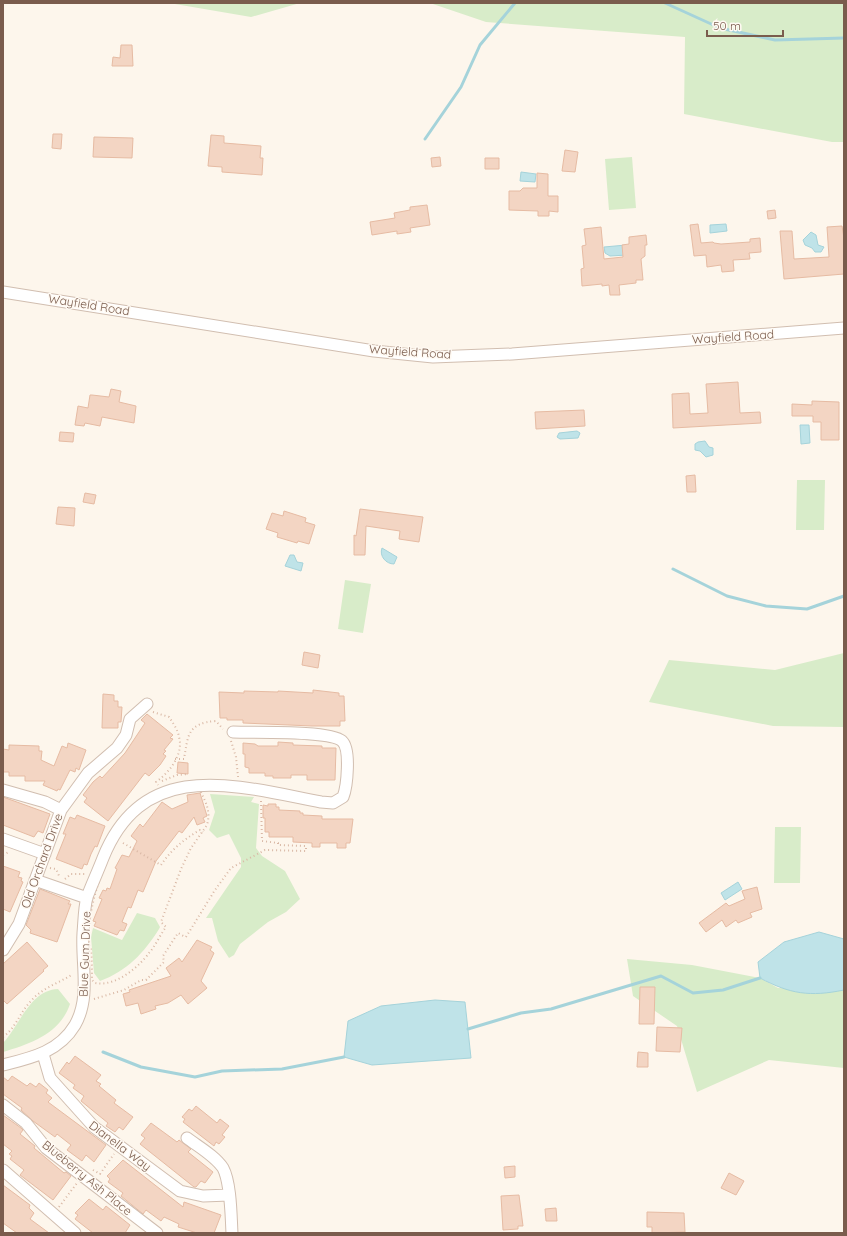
<svg xmlns="http://www.w3.org/2000/svg" width="847" height="1236" font-family="Quicksand,sans-serif">
<style>
.green{fill:#d8ecc9}
.water{fill:#bfe3e8;stroke:#a5d3da}
.lines{fill:none;stroke-linecap:round;stroke-linejoin:round}
.stream{stroke:#a5d3da;stroke-width:3}
.building{fill:#f3d5c3;stroke:#e6bba3}
.minor-casing{stroke:#d1beb0;stroke-width:13}
.path{stroke:#d9b8a5;stroke-width:2;stroke-dasharray:1 3;stroke-linecap:butt}
.minor{stroke:#fff;stroke-width:11}
.labels{text-anchor:middle;stroke-width:3;stroke-linejoin:round;paint-order:stroke}
.street-label{font-size:12px;fill:#7a5c4d;stroke:#fffaf3}
</style>
<rect width="100%" height="100%" fill="#fdf6ec"/>
<path class="green" d="M169 3H300L251 17Z
M430 3H844V142H832L684 114 685 37 486 22Z
M632 157 636 208 609 210 605 159Z
M797 480H825L824 530H796Z
M345 580 371 584 363 633 338 629Z
M844 653V727L773 726 649 702 669 660 775 670Z
M210 794 254 797 251 802 259 804 256 848 262 856 285 871 300 899 286 912 268 922 240 944 234 955 229 958 218 941 212 918H206L241 867V858L229 834 217 838 209 830 215 812Z
M775 827H801L800 883H774Z
M137 913 155 918 160 927 159 929C144 953 127 971 100 981L94 973 91 937 93 928 122 940Z
M627 959 692 965 760 978 778 988 844 990V1068L769 1060 697 1092 677 1026 633 996Z
M58 989 70 1004C60 1034 30 1044 3 1052V1043C20 1025 30 990 58 989Z"/>
<path class="water" d="M521 172 536 174 535 182 520 181Z
M726 224 727 231 710 233V225Z
M811 232 816 235 818 245 824 247 821 252H815L812 248 805 245 803 240Z
M626 245 627 255 610 256 605 253 604 247Z
M800 425H809L810 443 801 444Z
M577 431 580 433 578 438 560 439 557 437 559 433Z
M705 441 709 447 713 448V455L706 457 700 451 695 450V444L698 442Z
M382 548 397 557 394 564C386 564 379 556 382 548Z
M290 555H294L297 562 303 563 301 571 285 566Z
M738 882 742 889 725 900 721 893Z
M819 932 844 939V990C810 997 790 994 760 978L758 962 784 942Z
M435 1000 465 1002 471 1058 372 1065 344 1057 348 1021 381 1006Z"/>
<g class="lines">
<path class="stream" d="M665 3 720 28 775 40 844 38
M425 139 461 87 480 45 515 3
M673 569 727 596 766 606 807 609 844 596
M468 1029 521 1013 551 1009 661 976 693 993 723 990 760 978
M103 1052 141 1067 195 1077 222 1071 282 1069 344 1057"/>
</g>
<path class="building" d="M121 45H132L133 66H112L113 57 120 58Z
M53 134H62L61 149 52 148Z
M211 135 224 136V143L261 146 260 158H263L262 175 222 172V167L208 166Z
M94 137 133 138 132 158 93 157Z
M565 150 578 152 575 172 562 171Z
M440 157 441 166 432 167 431 158Z
M485 158H499V169H485Z
M537 173 548 174V196H558V212L549 211V216H538V211L509 210V191H520L523 188H537Z
M427 205 430 225 410 228 411 232 397 234V231L372 235 370 222 395 218 394 213 410 210V207Z
M775 210 776 218 768 219 767 211Z
M698 224 701 243 713 242 714 243 721 244 750 242V239L760 238 761 252 749 253 750 259 733 260 734 271 722 272 721 265 707 267 706 255 694 256 690 225Z
M842 226 844 238V274L784 279 780 231H792L794 259 829 257 827 227Z
M601 227 604 259 623 257 622 245 629 244V237L646 235 647 245H645V256L641 259 643 280H636V283L619 285 620 295H610L609 285 602 286V284L582 286 581 269 584 268 582 246 586 245 584 229Z
M738 382 740 413 760 412 761 423 673 428 672 394 689 393 690 414 708 413 706 384Z
M111 389 121 391 119 402 136 406 134 423 102 417 100 426 85 423 84 426 75 425 78 406 88 408 90 395H92L109 397Z
M812 401 839 402V440H821V422H813V416H792V404L812 405Z
M584 410 585 426 536 429 535 412Z
M60 432 74 433 73 442 59 441Z
M695 475 696 492H687L686 476Z
M85 493 96 495 94 504 83 502Z
M58 507 75 508 74 526 56 524Z
M360 509 423 517 419 542 399 539 400 531 366 526 365 555H354V535L356 536Z
M284 511 306 518 305 522 315 525 309 544 298 541 297 543 277 537 278 533 266 529 272 513 283 516Z
M304 652 320 655 318 668 302 665Z
M313 690 339 693V696H344L345 721H340V726H312L243 723V720H227V718H220L219 692 244 693V691L278 692V691L313 693Z
M103 694 114 695V701H118V707H122L121 722H118V728H102Z
M147 714 173 735 170 738 173 739 164 750 166 751 163 754 166 756 160 765 149 776 145 773 108 821 84 802 87 798 83 795 93 782 100 776 102 778 125 753 145 723 141 720Z
M278 742 293 743V745L322 746V748H336L335 780H307V775H291V778H273V776H265V773H249V768L245 767V754H243V743L255 744 258 746H278Z
M68 743 86 750 79 770 76 768 75 772 70 770 60 790 58 789 57 791 43 785 45 781H25V776H9V772H3V749L9 750V745L39 746V751H42L41 760 54 766 62 746 67 748Z
M178 762 188 763V774L177 773Z
M200 793 207 816 203 818 205 822 197 825 194 817 182 833 179 831 156 861 143 892 138 890 131 908 128 907 122 922 127 924 124 931 120 930 117 935 94 926 96 922 93 921 102 899 99 898 103 890 106 891 107 888 110 889 117 869 115 868 122 855 129 857 137 841 131 836 140 824 143 827 162 802 172 809 188 802 187 795Z
M3 797 50 814 43 833 38 831 34 837 3 825Z
M268 804H276V807H279V810L300 811V813H303V815L322 816V819H353L350 843H346V848H337V843H320V847H312V843L293 842V837H269V832H265V818H263V805L268 806Z
M77 815 105 826 97 847 95 846 91 854 87 865 84 864 82 869 56 859 66 834H63L70 817 75 819Z
M3 866 20 872 18 877 22 878 21 881 23 882 10 912 3 909Z
M757 887 762 909 750 913 752 917 738 923 736 920 726 927 722 920 706 932 699 923 726 903 729 906 745 899 742 891Z
M40 889 70 901 68 904H71L57 942 30 933 31 930 26 925Z
M197 940 212 947 210 950 214 953 201 981 207 988 188 1004 181 995 168 1003 155 1006 156 1009 141 1014 138 1003 126 1006 123 994 130 992 129 990 171 976 166 968 179 958 182 962Z
M27 942 48 966 43 970 44 971 7 1004 3 1000V964Z
M640 987H655L654 1024H639Z
M657 1027 682 1028 680 1052 656 1051Z
M638 1052 648 1053V1067H637Z
M75 1056 101 1075 96 1081 101 1084 99 1086 116 1100 114 1103 133 1117 123 1130 119 1127 115 1132 106 1126 108 1123 81 1101 84 1096 73 1088 75 1085 59 1073 67 1062 69 1064Z
M12 1076 27 1086 30 1083 36 1087 39 1083 48 1090 46 1093 52 1098 48 1102 106 1145 94 1162 86 1155 82 1161 67 1150 71 1145 57 1134 55 1137 33 1121 21 1110 22 1108 3 1094V1077L8 1081Z
M196 1106 217 1123 220 1119 229 1126 222 1135 225 1137 219 1144 216 1142 214 1146 183 1122 185 1119 182 1117 189 1109 192 1111Z
M3 1115 21 1128 23 1130 20 1134 35 1146 34 1148 64 1173 66 1172 71 1176 53 1200 20 1175 24 1170 10 1159 12 1156 9 1154 12 1151 3 1144Z
M151 1123 177 1142 179 1140 191 1149 188 1152 213 1172 205 1183 201 1181 196 1187H194L140 1144 145 1138 141 1135Z
M123 1160 183 1207 184 1202 221 1215 214 1233H197L178 1227 179 1224 164 1217 161 1221 146 1210 143 1214 121 1196 123 1193 108 1182 110 1179 107 1176Z
M515 1166V1177L505 1178 504 1167Z
M729 1173 744 1181 736 1195 721 1188Z
M3 1185 30 1205 29 1208 34 1213 30 1219 49 1233H17L3 1223Z
M519 1195 523 1226H518V1229L503 1230 501 1196Z
M89 1199 103 1210 106 1206 130 1225 125 1233H93L75 1219 78 1215 75 1213Z
M556 1208 557 1221H546L545 1209Z
M647 1212 684 1213 685 1232 652 1233V1227H647Z"/>
<g class="lines">
<defs>
<path id="minor" d="M3 292 374 351 433 357 512 354 844 328
M3 790 45 802 61 810
M3 839 45 854
M35 880 87 898
M3 950 19 924 61 810 88 773 117 748 126 735 130 719 147 704
M43 1054 50 1078 94 1127 180 1191 203 1196 229 1195
M3 1065C31 1058 59 1052 75 1025 91 997 81 964 83 933 84 922 84 908 87 897 92 884 98 871 103 858 144 756 237 786 321 802L333 803 343 797C347 787 351 749 342 741 329 730 253 733 233 732
M3 1105 26 1123 46 1148 157 1233
M187 1138C199 1147 215 1156 223 1168 231 1183 231 1216 232 1233
M3 1170 75 1233"/>
</defs>
<use href="#minor" class="minor-casing"/>
<path class="path" d="M153 712 169 717C173 723 178 730 179 737 184 754 169 773 156 782L158 785
M231 741 236 757 238 777
M175 759H184C188 736 187 723 216 721L223 729
M162 781 177 775 188 774
M190 790H200C206 803 211 811 207 825L191 848 181 869 161 922 166 927C160 935 156 945 149 953 138 968 115 987 95 983L92 980C92 970 92 960 91 950 91 945 88 943 88 939 89 916 94 894 102 873 120 824 138 802 190 790Z
M123 843 161 865C171 850 184 839 200 830L203 832
M3 855 9 852
M50 868 56 869 60 878
M65 879 71 874H85
M186 937 215 890 231 868 265 850 306 851V846L278 845V843L262 841 261 801
M94 999 124 990 141 980H146L164 962 163 956 178 933 185 937
M3 1037C16 1028 20 1012 31 1001 42 988 59 983 73 974
M93 1170 100 1174 114 1154
M59 1207 77 1183"/>
<use href="#minor" class="minor"/>
</g>
<g class="labels">
<g class="street-label">
<text transform="translate(89 305) rotate(9)" y="4">Wayfield Road</text>
<text transform="translate(733 337) rotate(-4)" y="4">Wayfield Road</text>
<text transform="translate(410 352) rotate(4)" y="4">Wayfield Road</text>
<text transform="translate(42 861) rotate(-70)" y="4">Old Orchard Drive</text>
<text transform="translate(85 954) rotate(-88)" y="4">Blue Gum Drive</text>
<text transform="translate(120 1146) rotate(37)" y="4">Dianella Way</text>
<text transform="translate(87 1178) rotate(39)" y="4">Blueberry Ash Place</text>
</g>
</g>
<rect width="847" height="1236" fill="none" stroke="#7a5c4d" stroke-width="8"/>
<path d="M707 30v6h76v-6" fill="none" stroke="#7a5c4d" stroke-width="2"/>
<text x="713" y="30" font-size="12" fill="#7a5c4d" stroke="#fffaf3" stroke-width="3" paint-order="stroke">50 m</text>
</svg>
